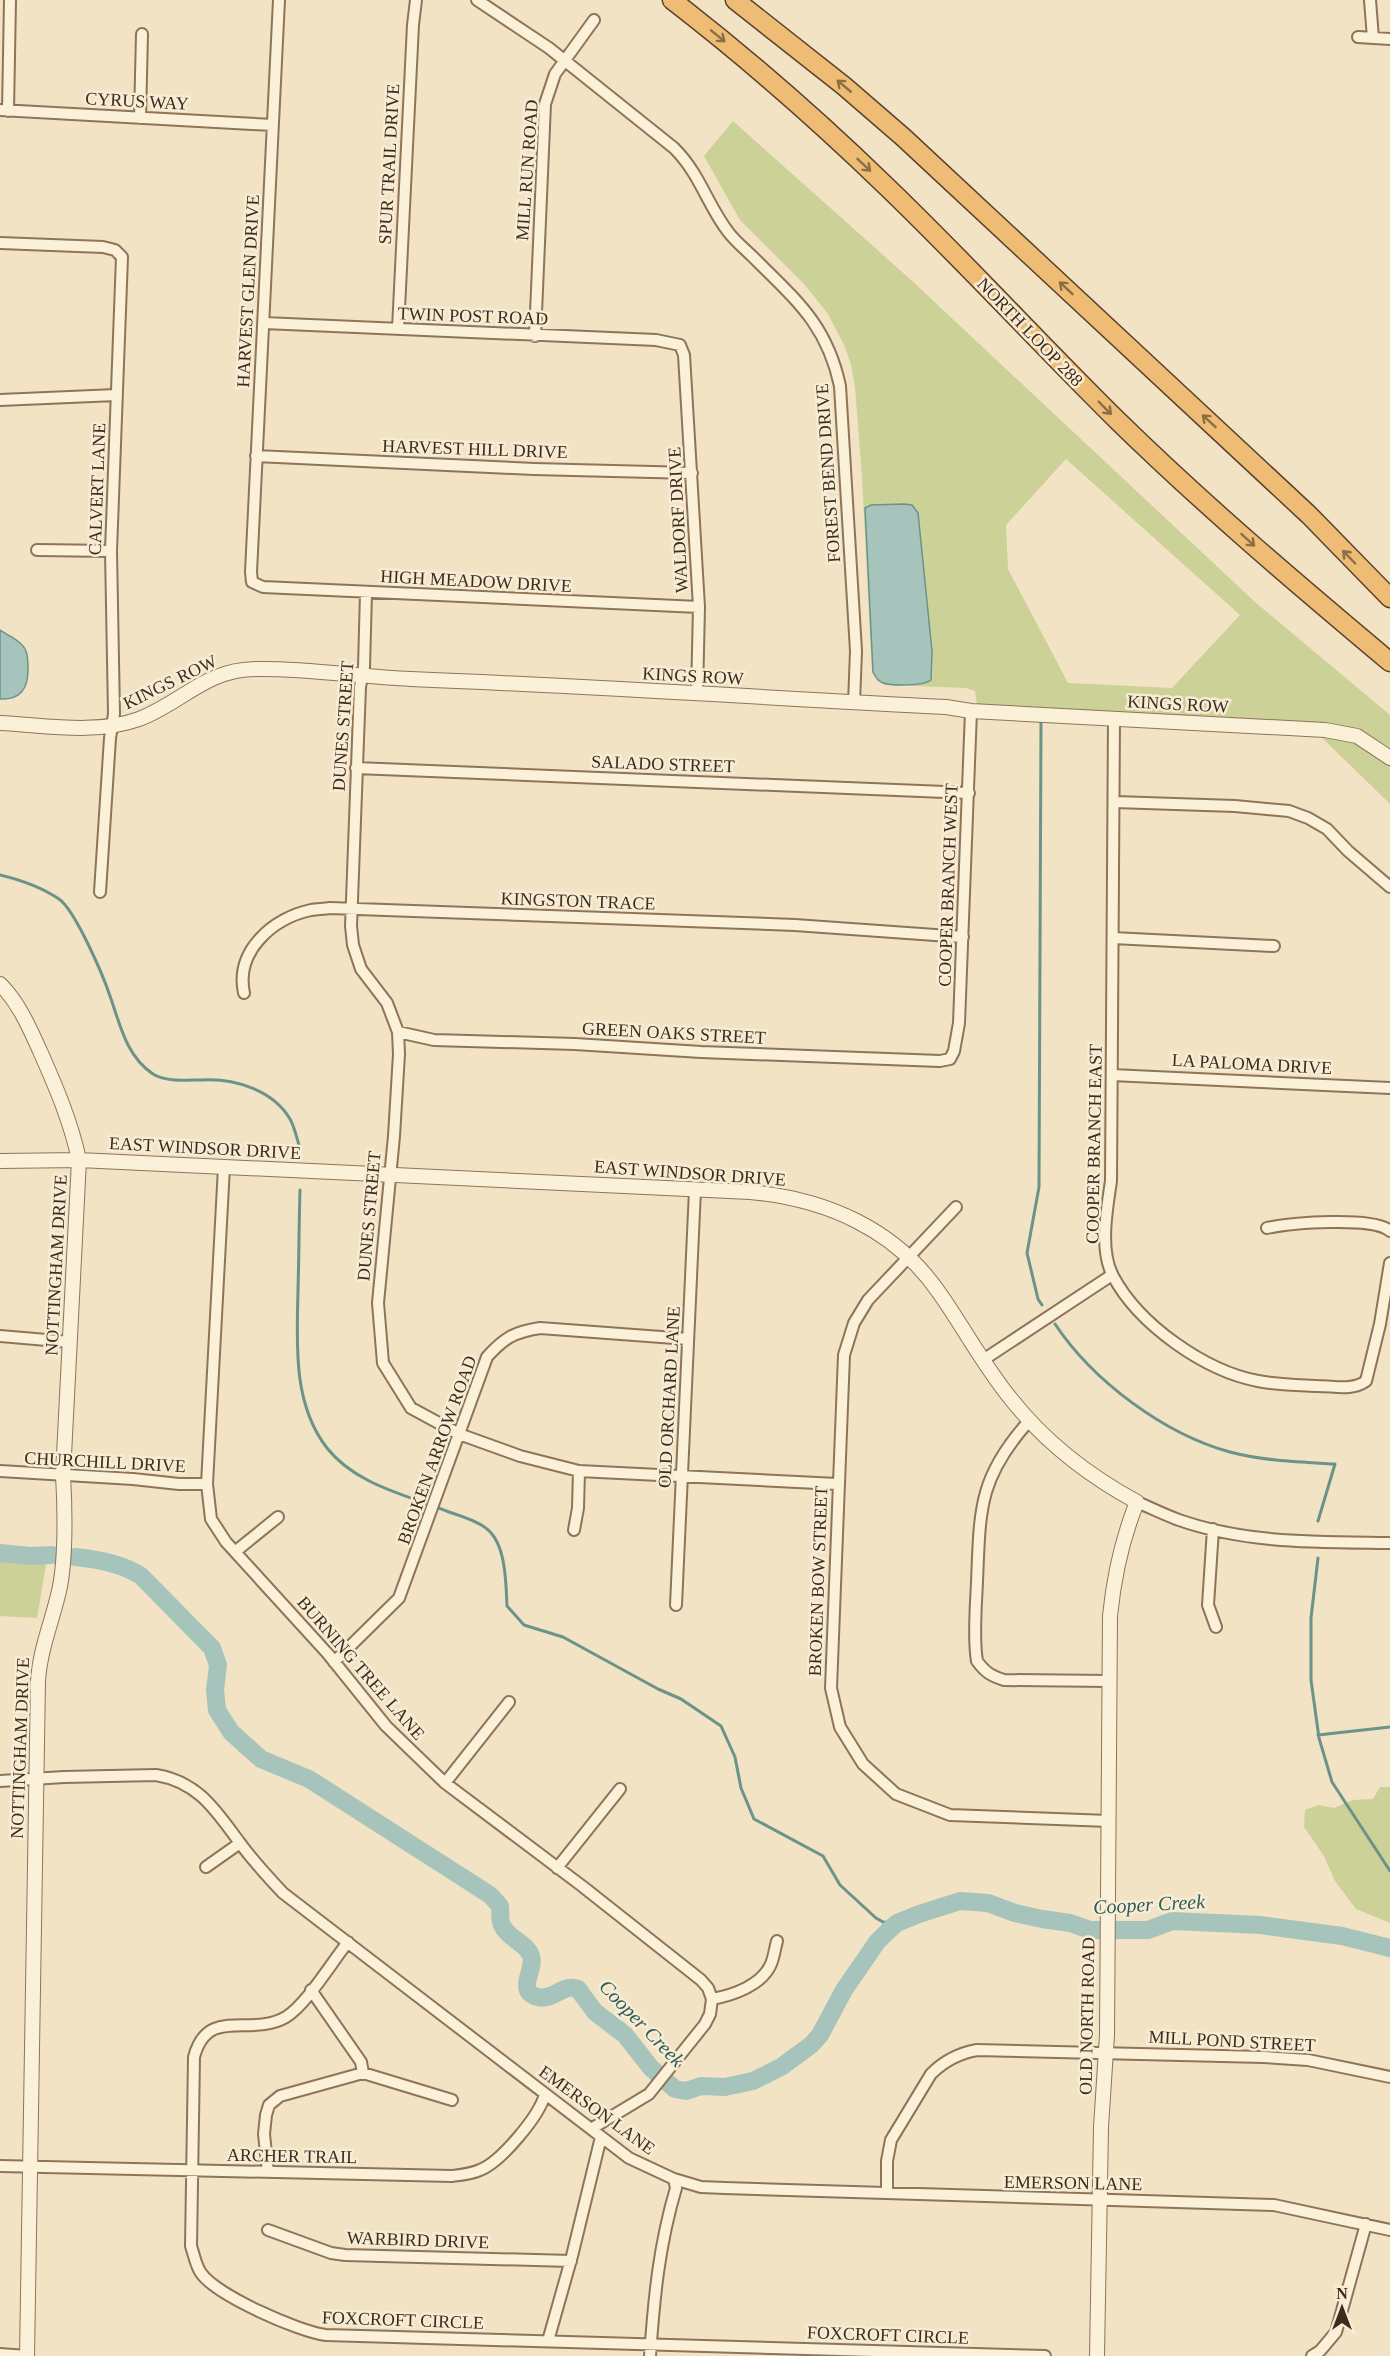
<svg xmlns="http://www.w3.org/2000/svg" width="1390" height="2356" font-family="Georgia,serif">
<style>
.green{fill:#cbd197;fill-rule:evenodd}
.water{fill:#a6c4bb;stroke:#6c9389;stroke-width:1.5}
.lines{fill:none;stroke-linecap:round;stroke-linejoin:round}
.stream{stroke:#6c9389;stroke-width:3}
.river{stroke:#a6c4bb;stroke-width:18}
.minor-casing{stroke:#8e7459;stroke-width:14}
.tertiary-casing{stroke:#8e7459;stroke-width:16}
.trunk-casing{stroke:#5b422d;stroke-width:21}
.minor{stroke:#fbf0d8;stroke-width:10}
.tertiary{stroke:#fbf0d8;stroke-width:14}
.trunk{stroke:#eebc74;stroke-width:18}
.oneway{stroke:#8c6d45}
.labels{text-anchor:middle;stroke-width:5;stroke-linejoin:round;paint-order:stroke}
.street-label{font-size:18px;fill:#3c2c1e;stroke:#f8edd4}
.water-label{font-size:20px;font-style:italic;fill:#2c5d59;stroke:#f8edd4}
</style>
<rect width="100%" height="100%" fill="#f1e3c4"/>
<path class="green" d="M733 121 911 280 1255 602 1390 715V804L1313 729 978 711 975 691 966 688 886 685 877 681 872 672 862 477 855 387 851 364 844 345 828 314 805 285 740 220 704 156ZM1066 459 1240 615 1172 688 1068 683 1008 569 1006 525Z
M0 1545 48 1552 37 1618 0 1616Z
M1380 1787H1390V1923L1356 1909 1335 1881 1324 1856 1304 1827 1305 1810 1318 1805 1334 1808 1353 1800 1373 1799Z"/>
<path class="water" d="M904 504 912 505 918 513 932 651 931 680C924 686 892 686 883 683 878 681 875 676 873 672L865 508 871 505Z
M0 630C9 636 22 641 26 651 28 656 28 664 28 670 28 689 20 700 0 699Z"/>
<g class="lines">
<path class="stream" d="M1041 721 1039 1187 1027 1253 1038 1299 1042 1305
M0 875C21 880 41 887 59 899 75 910 103 975 110 996 120 1024 126 1056 153 1074 165 1082 188 1080 202 1080 234 1078 273 1090 290 1119 295 1128 297 1139 300 1149
M300 1190C299 1223 299 1256 298 1290 297 1342 292 1403 327 1448 356 1485 407 1495 449 1512 461 1516 478 1521 487 1529 506 1544 506 1583 507 1606L524 1625 563 1637 658 1689 681 1699 721 1726 735 1757 741 1788 754 1819 823 1856 840 1885 876 1918 883 1922 897 1923
M1055 1324C1093 1381 1164 1434 1230 1452 1264 1461 1299 1462 1335 1464L1318 1521
M1318 1558 1311 1618V1680L1319 1738 1332 1782 1390 1871
M1318 1735 1390 1727"/>
<path class="river" d="M0 1553 30 1556 52 1555
M75 1557C96 1559 123 1564 141 1576L212 1648 218 1665 215 1690 217 1710 231 1732 242 1742 261 1759 309 1779 490 1895 500 1906C501 1912 499 1920 502 1925 507 1938 527 1943 531 1956 536 1969 515 1991 538 1997 554 2001 562 1983 578 1989L595 2012 625 2035 651 2068 675 2089 686 2091 701 2086 725 2087 753 2081 781 2067 811 2045 820 2035 844 1990 877 1942 889 1930 897 1923 919 1914 960 1901 988 1903 1015 1913 1042 1919 1070 1923 1090 1930H1148L1172 1921 1260 1925 1342 1936 1390 1948"/>
<defs>
<path id="minor" d="M279 0 251 572 252 582 263 587 699 607
M477 0 549 48 674 148C701 175 707 205 729 233 736 242 746 250 755 259 797 301 827 325 840 386L856 651 854 703
M1370 0 1373 38
M1358 37 1390 39
M0 110 272 125
M8 111 10 0
M140 118 142 34
M0 243 103 247 115 250 122 257 111 551 114 714 110 738 100 892
M264 323 656 340 680 345 684 355 699 607 697 694
M398 329 413 25 416 0
M535 336 545 104 555 74 594 20
M0 400 116 395
M256 456 534 469 692 473
M37 550 111 551
M366 593 364 667 360 687 351 926 353 945 361 969 387 1003 398 1032 399 1054 394 1136 378 1303 383 1363 411 1408 459 1434 520 1456 579 1471 837 1484
M1114 719 1111 1181C1107 1209 1099 1250 1113 1276 1139 1325 1205 1371 1258 1381 1278 1385 1298 1385 1318 1386 1335 1386 1352 1391 1366 1381L1380 1324 1390 1263
M356 768 969 793
M1115 802 1235 806 1289 811 1308 818 1327 829 1348 851 1390 887
M1113 938 1274 946
M244 993C235 951 273 918 311 910 317 909 324 909 330 908L795 925 963 937
M398 1032 434 1040 575 1044 701 1052 940 1061 950 1059 954 1051 959 1023 971 711
M1112 1075 1390 1088
M224 1167 207 1484 211 1519 226 1542 328 1654 386 1726 445 1783 582 1886 701 1980 708 1988 712 1999 710 2014 705 2024 649 2094 591 2129
M956 1207 868 1300 854 1323 844 1355 831 1688 840 1727 863 1764 896 1794 950 1815 1109 1821
M1267 1228C1290 1223 1374 1216 1390 1231
M0 1336 70 1342
M983 1360 1112 1275
M1029 1421C978 1478 980 1510 977 1582 976 1605 973 1639 977 1661 985 1672 991 1676 1004 1680L1109 1681
M0 1471 133 1479 179 1484H207
M1137 1502C1151 1508 1165 1515 1179 1520 1247 1544 1320 1542 1390 1543
M1213 1529 1208 1605 1216 1627
M574 1530 578 1508 579 1471
M236 1551 278 1517
M676 1605 695 1190
M334 1662 399 1598 487 1357C504 1338 514 1332 540 1328L688 1339
M0 1781 64 1777 156 1775C199 1782 216 1811 240 1843 253 1861 268 1877 283 1893L629 2158 674 2179 701 2187 725 2188 1274 2205 1390 2230
M445 1783 509 1702
M206 1867 240 1843
M557 1868 620 1789
M348 1942C332 1962 306 2005 286 2017 250 2038 208 2005 194 2057L191 2246C194 2255 196 2266 201 2273 216 2295 299 2332 326 2335L1045 2356
M311 1990 361 2062 363 2073
M712 1999C734 1995 762 1985 771 1964 774 1957 775 1948 777 1941
M0 2166 452 2176C461 2175 471 2174 480 2170 501 2162 540 2115 545 2094
M268 2172 264 2134 266 2115 269 2105 280 2096 363 2073 452 2100
M887 2193V2161L891 2140 931 2074C943 2062 960 2053 977 2050L1263 2057 1308 2060 1390 2077
M268 2230 331 2253 345 2255 571 2261
M548 2341 572 2256 601 2137
M0 2354 27 2356
M650 2356C654 2298 659 2245 676 2188L674 2179
M1312 2356 1320 2351 1336 2332 1366 2224"/>
<path id="tertiary" d="M0 723C45 725 95 735 139 719 182 703 205 669 257 669 307 668 360 677 411 679 590 686 768 698 946 707L971 711 1325 730 1357 736 1390 758
M0 984C19 1003 29 1027 40 1051 56 1087 71 1122 79 1160L63 1475C65 1507 66 1561 59 1591 52 1622 40 1649 38 1681L27 2356
M0 1161 79 1160 750 1192C826 1199 896 1229 940 1294 964 1328 984 1366 1011 1399 1045 1442 1089 1476 1137 1502 1122 1539 1114 1576 1110 1616L1107 2035 1101 2127 1097 2356"/>
<path id="trunk" d="M672 0C747 58 819 121 887 187 966 263 1040 344 1118 421 1205 506 1297 584 1390 662
M735 0 844 86 903 137 1309 515 1390 598"/>
</defs>
<use href="#minor" class="minor-casing"/>
<use href="#tertiary" class="tertiary-casing"/>
<use href="#trunk" class="trunk-casing"/>
<use href="#minor" class="minor"/>
<use href="#tertiary" class="tertiary"/>
<use href="#trunk" class="trunk"/>
</g>
<defs><path id="oneway-shaft" d="M-6 0H5M1.5-3L5.5 0L1.5 3" fill="none" stroke-width="1.6" stroke-linecap="round" stroke-linejoin="round" transform="scale(1.5)"/></defs>
<g class="oneway">
<use href="#oneway-shaft" transform="translate(718 36) rotate(39)"/>
<use href="#oneway-shaft" transform="translate(844 86) rotate(-140)"/>
<use href="#oneway-shaft" transform="translate(864 165) rotate(43)"/>
<use href="#oneway-shaft" transform="translate(1066 288) rotate(-137)"/>
<use href="#oneway-shaft" transform="translate(1105 408) rotate(45)"/>
<use href="#oneway-shaft" transform="translate(1209 421) rotate(-137)"/>
<use href="#oneway-shaft" transform="translate(1248 540) rotate(42)"/>
<use href="#oneway-shaft" transform="translate(1349 557) rotate(-134)"/>
</g>
<g class="labels">
<g class="street-label">
<text transform="translate(137 101) rotate(3)" y="6">CYRUS WAY</text>
<text transform="translate(389 164) rotate(-87)" y="6">SPUR TRAIL DRIVE</text>
<text transform="translate(527 170) rotate(-86)" y="6">MILL RUN ROAD</text>
<text transform="translate(248 291) rotate(-87)" y="6">HARVEST GLEN DRIVE</text>
<text transform="translate(473 316) rotate(2)" y="6">TWIN POST ROAD</text>
<text transform="translate(1030 332) rotate(46)" y="6">NORTH LOOP 288</text>
<text transform="translate(475 449) rotate(2)" y="6">HARVEST HILL DRIVE</text>
<text transform="translate(828 473) rotate(-94)" y="6">FOREST BEND DRIVE</text>
<text transform="translate(97 489) rotate(-88)" y="6">CALVERT LANE</text>
<text transform="translate(678 520) rotate(-93)" y="6">WALDORF DRIVE</text>
<text transform="translate(476 581) rotate(3)" y="6">HIGH MEADOW DRIVE</text>
<text transform="translate(693 676) rotate(3)" y="6">KINGS ROW</text>
<text transform="translate(170 682) rotate(-26)" y="6">KINGS ROW</text>
<text transform="translate(1178 704) rotate(3)" y="6">KINGS ROW</text>
<text transform="translate(343 726) rotate(-86)" y="6">DUNES STREET</text>
<text transform="translate(663 764) rotate(2)" y="6">SALADO STREET</text>
<text transform="translate(948 885) rotate(-88)" y="6">COOPER BRANCH WEST</text>
<text transform="translate(578 901) rotate(2)" y="6">KINGSTON TRACE</text>
<text transform="translate(674 1033) rotate(3)" y="6">GREEN OAKS STREET</text>
<text transform="translate(1252 1064) rotate(3)" y="6">LA PALOMA DRIVE</text>
<text transform="translate(1094 1144) rotate(-89)" y="6">COOPER BRANCH EAST</text>
<text transform="translate(205 1148) rotate(3)" y="6">EAST WINDSOR DRIVE</text>
<text transform="translate(690 1173) rotate(4)" y="6">EAST WINDSOR DRIVE</text>
<text transform="translate(369 1216) rotate(-85)" y="6">DUNES STREET</text>
<text transform="translate(56 1265) rotate(-87)" y="6">NOTTINGHAM DRIVE</text>
<text transform="translate(669 1397) rotate(-87)" y="6">OLD ORCHARD LANE</text>
<text transform="translate(437 1450) rotate(-70)" y="6">BROKEN ARROW ROAD</text>
<text transform="translate(105 1462) rotate(3)" y="6">CHURCHILL DRIVE</text>
<text transform="translate(818 1581) rotate(-88)" y="6">BROKEN BOW STREET</text>
<text transform="translate(361 1668) rotate(49)" y="6">BURNING TREE LANE</text>
<text transform="translate(20 1748) rotate(-88)" y="6">NOTTINGHAM DRIVE</text>
<text transform="translate(1087 2016) rotate(-89)" y="6">OLD NORTH ROAD</text>
<text transform="translate(1232 2041) rotate(3)" y="6">MILL POND STREET</text>
<text transform="translate(597 2110) rotate(36)" y="6">EMERSON LANE</text>
<text transform="translate(292 2156) rotate(1)" y="6">ARCHER TRAIL</text>
<text transform="translate(1073 2183) rotate(1)" y="6">EMERSON LANE</text>
<text transform="translate(418 2240) rotate(2)" y="6">WARBIRD DRIVE</text>
<text transform="translate(403 2320) rotate(2)" y="6">FOXCROFT CIRCLE</text>
<text transform="translate(888 2335) rotate(2)" y="6">FOXCROFT CIRCLE</text>
</g>
<g class="water-label">
<text transform="translate(1149 1904) rotate(-3)" y="7">Cooper Creek</text>
<text transform="translate(642 2023) rotate(46)" y="7">Cooper Creek</text>
</g>
</g>
<g transform="translate(1342 2308)" stroke="#f8edd4" stroke-width="4.5" paint-order="stroke">
<path d="M0-4.5L10 22L0 15L-10 22Z" fill="#3c2c1e"/>
<text y="-9" font-size="16" font-weight="bold" text-anchor="middle" fill="#3c2c1e">N</text>
</g>
</svg>
